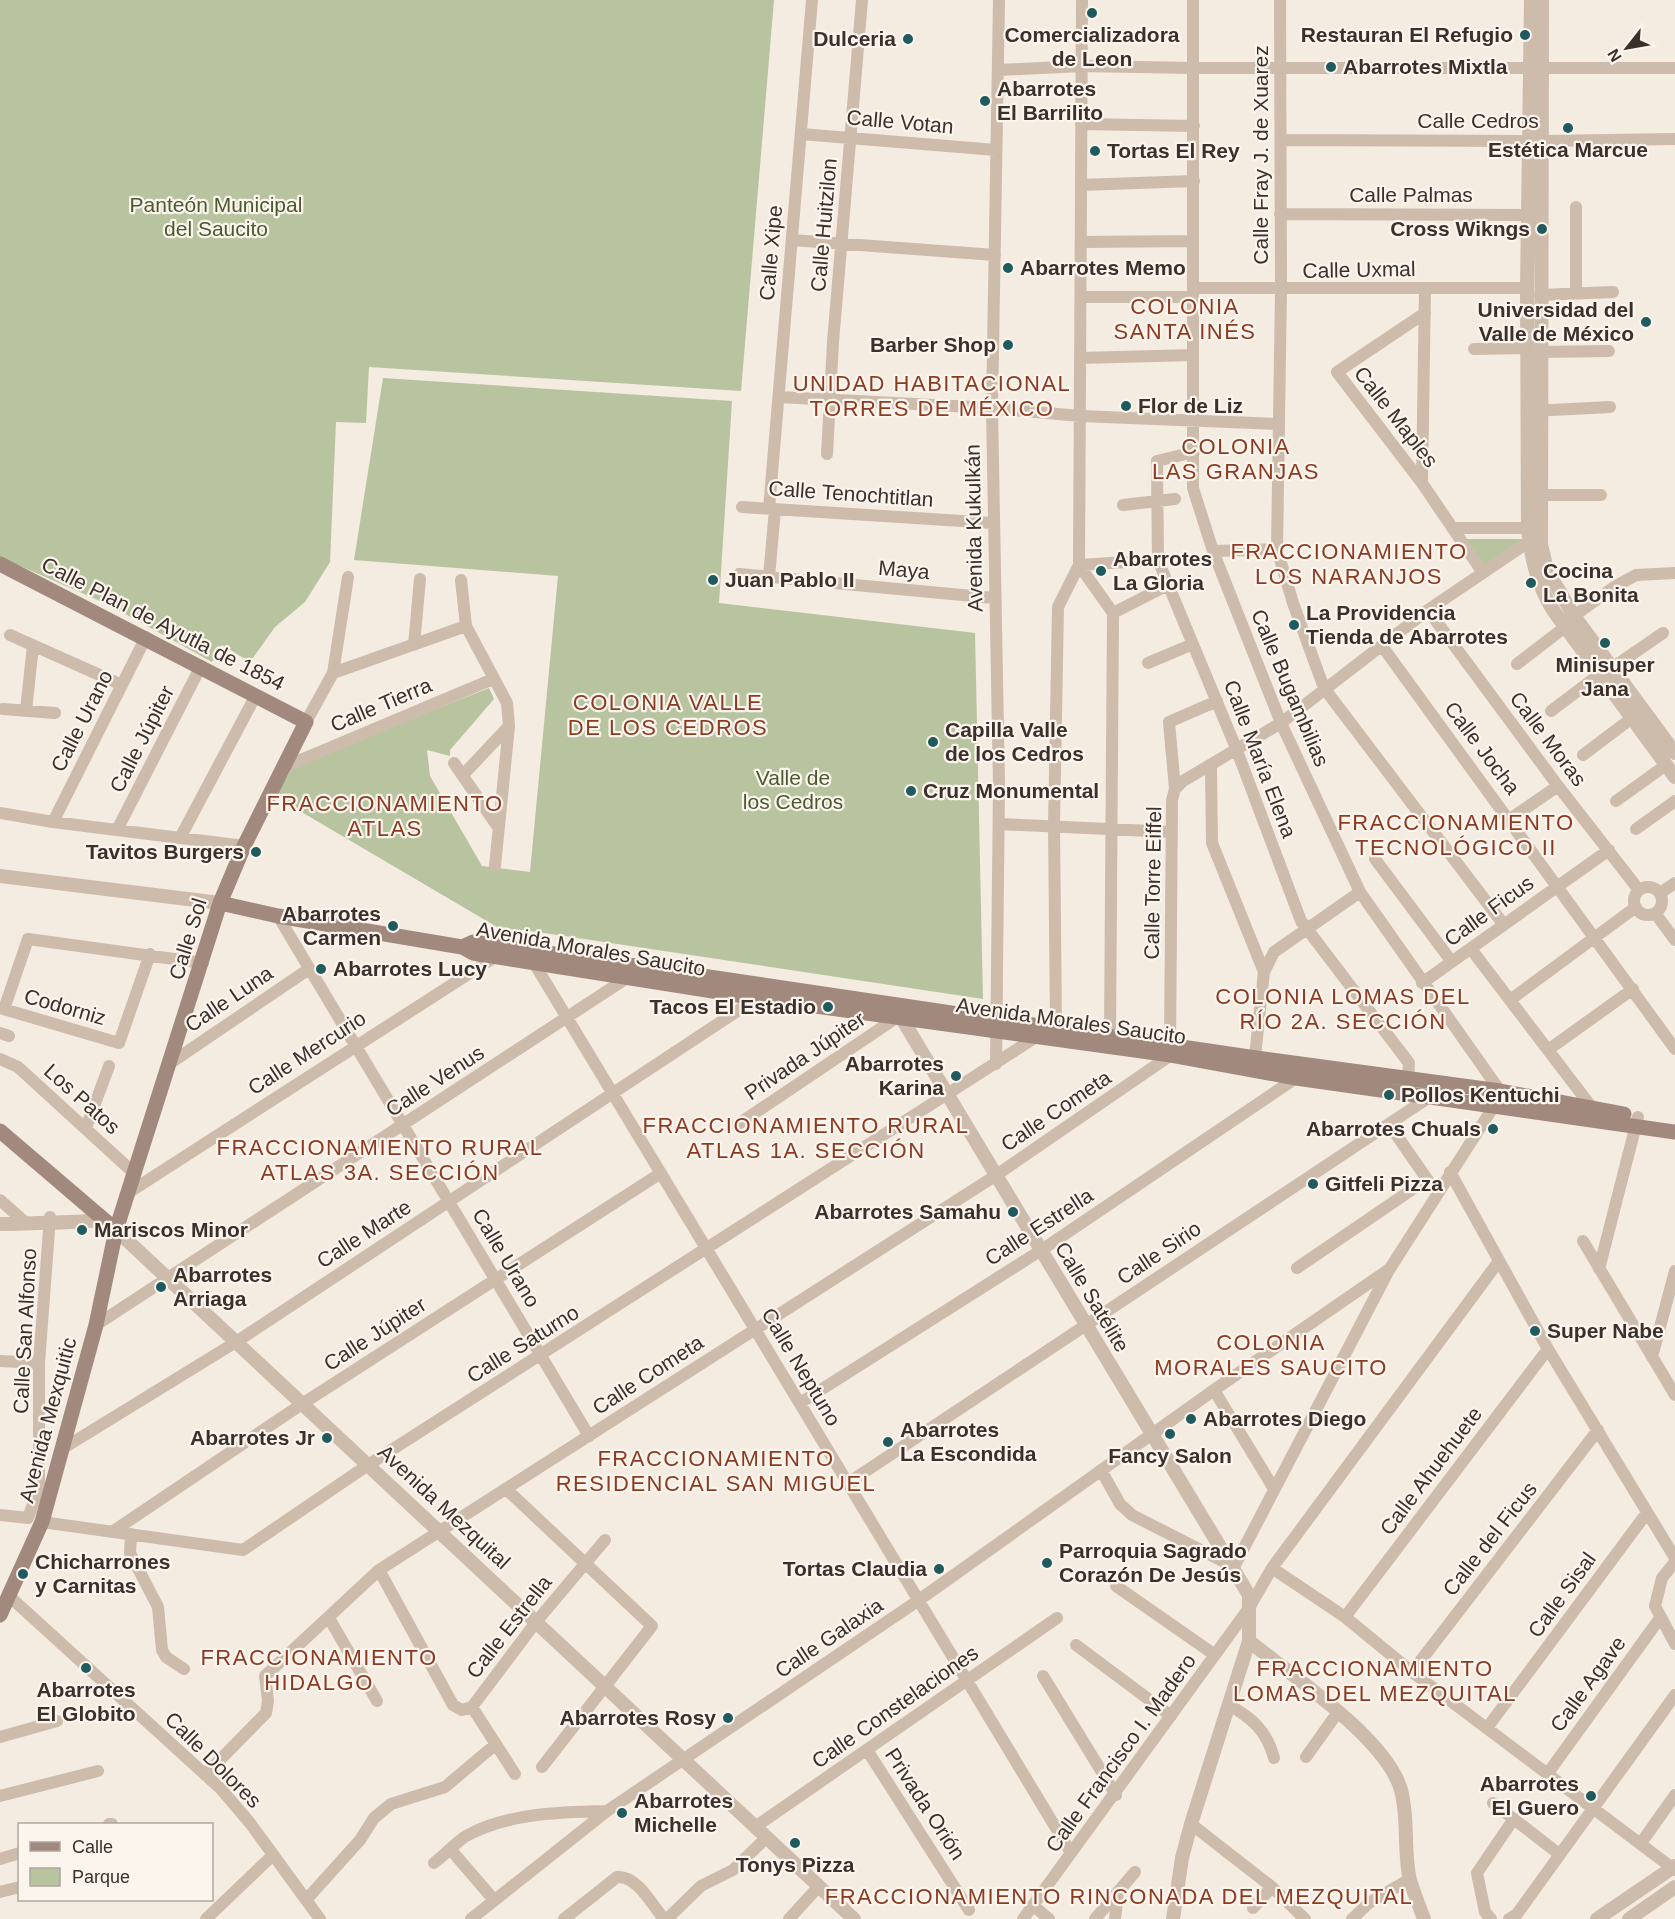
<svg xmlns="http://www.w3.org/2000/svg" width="1675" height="1919" font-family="Helvetica,sans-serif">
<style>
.green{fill:#b8c4a0}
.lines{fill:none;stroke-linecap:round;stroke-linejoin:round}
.minor{stroke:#cdbbac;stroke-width:12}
.tertiary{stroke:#cdbbac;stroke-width:14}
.secondary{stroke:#a18a7d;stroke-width:15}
.poi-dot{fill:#1f5a5e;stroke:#fbf5ee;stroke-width:2}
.labels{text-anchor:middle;stroke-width:4.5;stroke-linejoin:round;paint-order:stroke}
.poi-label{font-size:21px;font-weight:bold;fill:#3b302b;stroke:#fbf5ee;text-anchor:start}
.street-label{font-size:21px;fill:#3b302b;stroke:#fbf5ee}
.park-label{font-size:21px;fill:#4a5a2e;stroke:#fbf5ee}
.neighbourhood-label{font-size:22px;letter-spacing:1.5px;fill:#8c3b22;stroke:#fbf5ee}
</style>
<rect width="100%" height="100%" fill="#f4ebe1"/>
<path class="green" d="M0 0H774L741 391 369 367 366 423 336 422 330 562 305 602 275 627 250 662 222 645 212 662 109 605 0 557Z
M383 378 732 401 719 603 975 633 983 999 524 930H512L509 937 497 927 276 797 293 766 489 688 494 699 450 750V756L427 750 430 776 482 866 530 872 558 576 354 560Z
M1466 539H1525L1485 567Z"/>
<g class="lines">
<path class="minor" d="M1280 0 1281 290 1277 549 1293 603 1324 688 1504 925
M999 70 1082 66 1194 68H1675
M1081 124 1194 126
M801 134 996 150
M1281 140 1542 141 1675 139
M1081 185 1194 181
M1280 214 1538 215
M792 240 995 255
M1081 242 1193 241
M1193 288H1527
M1576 293V207
M1540 295 1613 292
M1081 297H1193
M1425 313 1337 372 1422 483 1483 573
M1474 349 1527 348
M1540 352 1609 351
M1080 358 1193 355
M779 397 992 408 1080 416 1279 424
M1532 411 1610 407
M1194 452 1157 461 1158 560 1236 748 1301 921 1409 1063 1408 1079
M827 454 833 342 862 0
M1422 483 1425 289
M1541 495H1601
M1123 505 1175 499
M742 507 993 523
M769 509 812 0
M1454 528H1528
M1213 551 1277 549
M1079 565 1113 613 1110 1035
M1079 565 1158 560
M739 574 994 598
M769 577 775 509
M461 580 466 626 507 703 509 726 495 866
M1428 610 1558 786 1639 890
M1113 613 1168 585
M10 635 122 685
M414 645 420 579
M1382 646 1675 1049
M1148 663 1193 644
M1517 664 1565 627 1574 616 1614 587 1636 575 1675 573
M1612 668 1663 633
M333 673 466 626
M3 709 55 713
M26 711 33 645
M1551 711 1600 674
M306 722 333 673 348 577
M1583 755 1632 718
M454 763 498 827
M1211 766 1212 843 1264 972 1254 1066
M284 767 493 679
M463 775 509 726
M1175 789 1183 781 1281 723 1428 610 1530 541
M1616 801 1666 765
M0 813 53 822 244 846
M1510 819 1558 786
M53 822 146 637
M999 824 1172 832
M1636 829 1675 801
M117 830 201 666
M180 838 256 695
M1375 859 1452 962
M1634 901a14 14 0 1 1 28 0a14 14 0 1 1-28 0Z
M1660 893 1675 883
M1655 913 1675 940
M278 916 589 1436
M1471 949 1593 1109
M534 963 1071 1853
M1264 972 1274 952 1360 892
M1422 983 1609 850
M1510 1000 1636 907
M0 1008 119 1043 150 954
M4 1009 28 939 203 963
M1056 1027 1054 825 1058 607 1079 565 1082 0
M0 1033 9 1036
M1170 1045 1172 800 1175 789 1169 722 1217 701
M1548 1050 1633 989
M0 1059 18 1067 135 1174
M172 1062 309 969
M996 1064 999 786 992 408 999 0
M1389 1124 1431 1185
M737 1125 896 1018
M86 1128 109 1066
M1450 1172 1548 1349 1675 1558
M128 1193 498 955
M0 1200 26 1223
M1583 1241 1675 1395
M1297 1268 1426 1180
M1599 1269 1638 1117
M96 1325 630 976
M1652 1357 1675 1271
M0 1361 39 1363
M1214 1390 1274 1489
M800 1403 1040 1251 1296 1078
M62 1449 236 1342 760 996
M1101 1470 1120 1504 1132 1515 1234 1567 1389 1270 1494 1106 1500 1091 1360 892 1281 723 1213 551 1193 488V0
M848 1483 1431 1096
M506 1489 652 1626 542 1767
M0 1515 28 1518 39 1487V1363L50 1217
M42 1522 243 1550 368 1465 1036 1037
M112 1532 302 1404 661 1173
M131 1534 130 1553 158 1607 162 1650 166 1657 184 1669
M1675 1562 1662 1578 1655 1606 1675 1644
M1272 1568 1345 1617 1412 1672 1675 1870
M379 1570 453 1705 462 1710 472 1707 536 1622 605 1540
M1116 1586 1215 1655
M9 1596 221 1789 250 1823 320 1919
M1345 1617 1548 1349
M329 1618 377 1701
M1076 1645 1171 1716
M1412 1672 1598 1430
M1043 1676 1116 1795
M1229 1705C1252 1718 1267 1731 1274 1758
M472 1707 515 1774
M1487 1728 1646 1514
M0 1737 57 1721
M867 1750 969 1910
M1306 1757 1338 1712
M1548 1773 1660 1618
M205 1775 266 1713 268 1701 265 1676 379 1570 995 1176 1171 1055
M0 1796 98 1771
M1493 1803 1559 1854
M109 1824H112
M1191 1824 1272 1887 1305 1919
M755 1827 1057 1618
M1641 1843 1675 1795
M451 1850 494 1900
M0 1859 20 1853
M434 1863C445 1855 455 1843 466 1836 508 1813 561 1812 607 1811
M0 1892 20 1887
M306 1900 360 1840 374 1818 391 1804 445 1787 496 1744
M1034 1906 1049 1919
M1253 1908 1272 1887
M206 1919 273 1855
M471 1919 607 1811 919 1600 1214 1390 1388 1270
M564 1919 617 1877C637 1875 652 1905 664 1919
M667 1919 701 1886 733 1870 766 1838
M789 1919 819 1886
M1023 1919 1249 1608 1272 1568 1499 1261
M1095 1919 1135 1872
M1115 1919 1118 1893
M1352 1919 1369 1903 1410 1879
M1491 1919 1485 1912 1477 1873 1513 1820
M1509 1919 1517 1914 1675 1695"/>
<path class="tertiary" d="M1531 0 1527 288 1528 528C1531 558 1537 584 1553 610L1675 777
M1542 0 1541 544 1547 570 1574 616 1675 753
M0 876 220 903
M904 1010 902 1019 1249 1595V1641L1191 1824 1182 1858 1173 1919
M0 1224C35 1223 69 1223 104 1220
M116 1230 854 1919
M1249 1641C1291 1675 1387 1739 1401 1790 1409 1819 1403 1851 1410 1880 1414 1893 1419 1906 1424 1919
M1597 1919 1675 1866
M1629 1919 1675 1887"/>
<path class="secondary" d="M0 564 306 722 244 846 220 903 116 1230 96 1325 42 1522 0 1615
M220 903 278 916 462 947 473 953 757 998 1171 1055 1296 1078 1675 1132
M462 947 473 942 1256 1058 1500 1091 1624 1114
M0 1131 116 1230"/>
</g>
<g class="poi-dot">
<circle cx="1092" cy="13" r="6"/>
<circle cx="1525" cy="35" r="6"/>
<circle cx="908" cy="39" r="6"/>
<circle cx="1331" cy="67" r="6"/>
<circle cx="985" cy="101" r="6"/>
<circle cx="1568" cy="128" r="6"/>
<circle cx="1095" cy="151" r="6"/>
<circle cx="1542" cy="229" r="6"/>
<circle cx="1008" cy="268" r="6"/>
<circle cx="1646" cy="322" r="6"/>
<circle cx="1008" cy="345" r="6"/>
<circle cx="1126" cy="406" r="6"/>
<circle cx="1101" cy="571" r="6"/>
<circle cx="713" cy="580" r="6"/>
<circle cx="1531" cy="583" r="6"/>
<circle cx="1294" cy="625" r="6"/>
<circle cx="1605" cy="643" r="6"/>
<circle cx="933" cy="742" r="6"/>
<circle cx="911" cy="791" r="6"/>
<circle cx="256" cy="852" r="6"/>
<circle cx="393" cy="926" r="6"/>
<circle cx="321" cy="969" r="6"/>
<circle cx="828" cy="1007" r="6"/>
<circle cx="956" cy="1076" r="6"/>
<circle cx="1389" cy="1095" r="6"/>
<circle cx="1493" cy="1129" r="6"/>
<circle cx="1313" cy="1184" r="6"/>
<circle cx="1013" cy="1212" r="6"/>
<circle cx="82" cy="1230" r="6"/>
<circle cx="161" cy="1287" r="6"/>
<circle cx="1535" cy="1331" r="6"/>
<circle cx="1191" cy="1419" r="6"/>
<circle cx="1170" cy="1434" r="6"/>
<circle cx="327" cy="1438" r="6"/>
<circle cx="888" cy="1442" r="6"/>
<circle cx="1047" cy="1563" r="6"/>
<circle cx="939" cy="1569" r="6"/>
<circle cx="23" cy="1574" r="6"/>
<circle cx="86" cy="1668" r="6"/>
<circle cx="728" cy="1718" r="6"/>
<circle cx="1591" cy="1796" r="6"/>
<circle cx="622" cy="1813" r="6"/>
<circle cx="795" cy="1843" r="6"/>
</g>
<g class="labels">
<g class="poi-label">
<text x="1092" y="42" text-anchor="middle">Comercializadora<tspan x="1092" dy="24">de Leon</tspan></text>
<text x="1513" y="42" text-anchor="end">Restauran El Refugio</text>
<text x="896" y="46" text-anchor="end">Dulceria</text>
<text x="1343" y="74">Abarrotes Mixtla</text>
<text x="997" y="96">Abarrotes<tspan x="997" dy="24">El Barrilito</tspan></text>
<text x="1568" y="157" text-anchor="middle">Estética Marcue</text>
<text x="1107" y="158">Tortas El Rey</text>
<text x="1530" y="236" text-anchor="end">Cross Wikngs</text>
<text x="1020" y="275">Abarrotes Memo</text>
<text x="1634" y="317" text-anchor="end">Universidad del<tspan x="1634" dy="24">Valle de México</tspan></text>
<text x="996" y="352" text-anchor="end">Barber Shop</text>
<text x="1138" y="413">Flor de Liz</text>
<text x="1113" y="566">Abarrotes<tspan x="1113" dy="24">La Gloria</tspan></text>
<text x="1543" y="578">Cocina<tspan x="1543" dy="24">La Bonita</tspan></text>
<text x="725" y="587">Juan Pablo II</text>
<text x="1306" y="620">La Providencia<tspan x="1306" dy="24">Tienda de Abarrotes</tspan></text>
<text x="1605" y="672" text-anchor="middle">Minisuper<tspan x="1605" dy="24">Jana</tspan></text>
<text x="945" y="737">Capilla Valle<tspan x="945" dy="24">de los Cedros</tspan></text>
<text x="923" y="798">Cruz Monumental</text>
<text x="244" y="859" text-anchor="end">Tavitos Burgers</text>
<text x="381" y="921" text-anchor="end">Abarrotes<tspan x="381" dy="24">Carmen</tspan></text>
<text x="333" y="976">Abarrotes Lucy</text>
<text x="816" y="1014" text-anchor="end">Tacos El Estadio</text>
<text x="944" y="1071" text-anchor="end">Abarrotes<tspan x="944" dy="24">Karina</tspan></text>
<text x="1401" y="1102">Pollos Kentuchi</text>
<text x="1481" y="1136" text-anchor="end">Abarrotes Chuals</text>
<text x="1325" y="1191">Gitfeli Pizza</text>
<text x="1001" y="1219" text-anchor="end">Abarrotes Samahu</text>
<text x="94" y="1237">Mariscos Minor</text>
<text x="173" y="1282">Abarrotes<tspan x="173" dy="24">Arriaga</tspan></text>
<text x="1547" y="1338">Super Nabe</text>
<text x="1203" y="1426">Abarrotes Diego</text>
<text x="900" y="1437">Abarrotes<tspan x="900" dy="24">La Escondida</tspan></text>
<text x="315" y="1445" text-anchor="end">Abarrotes Jr</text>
<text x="1170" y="1463" text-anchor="middle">Fancy Salon</text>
<text x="1059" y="1558">Parroquia Sagrado<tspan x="1059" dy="24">Corazón De Jesús</tspan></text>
<text x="35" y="1569">Chicharrones<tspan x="35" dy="24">y Carnitas</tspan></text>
<text x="927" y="1576" text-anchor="end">Tortas Claudia</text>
<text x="86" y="1697" text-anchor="middle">Abarrotes<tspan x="86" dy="24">El Globito</tspan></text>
<text x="716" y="1725" text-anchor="end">Abarrotes Rosy</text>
<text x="1579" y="1791" text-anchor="end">Abarrotes<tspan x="1579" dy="24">El Guero</tspan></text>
<text x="634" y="1808">Abarrotes<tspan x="634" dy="24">Michelle</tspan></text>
<text x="795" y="1872" text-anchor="middle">Tonys Pizza</text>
</g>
<g class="street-label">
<text x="1478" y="128">Calle Cedros</text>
<text transform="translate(900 122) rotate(5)" y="7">Calle Votan</text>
<text transform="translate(1261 155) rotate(-90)" y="7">Calle Fray J. de Xuarez</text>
<text x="1411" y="202">Calle Palmas</text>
<text transform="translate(824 225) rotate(-85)" y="7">Calle Huitzilon</text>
<text transform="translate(771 253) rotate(-85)" y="7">Calle Xipe</text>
<text transform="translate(1359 270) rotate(-1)" y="7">Calle Uxmal</text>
<text transform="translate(1396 417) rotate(52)" y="7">Calle Maples</text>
<text transform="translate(851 494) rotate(4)" y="7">Calle Tenochtitlan</text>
<text transform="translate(974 528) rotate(-91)" y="7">Avenida Kukulkán</text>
<text transform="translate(904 570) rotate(5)" y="7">Maya</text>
<text transform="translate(163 624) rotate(27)" y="7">Calle Plan de Ayutla de 1854</text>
<text transform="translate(1290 688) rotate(67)" y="7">Calle Bugambilias</text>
<text transform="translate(381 705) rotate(-23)" y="7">Calle Tierra</text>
<text transform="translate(82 721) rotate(-63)" y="7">Calle Urano</text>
<text transform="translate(142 739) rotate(-63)" y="7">Calle Júpiter</text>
<text transform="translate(1548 739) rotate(53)" y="7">Calle Moras</text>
<text transform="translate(1482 748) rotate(53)" y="7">Calle Jocha</text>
<text transform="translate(1260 759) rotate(69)" y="7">Calle María Elena</text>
<text transform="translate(1153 883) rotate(-89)" y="7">Calle Torre Eiffel</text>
<text transform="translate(1489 911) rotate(-36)" y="7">Calle Ficus</text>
<text transform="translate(188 939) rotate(-73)" y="7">Calle Sol</text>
<text transform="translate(591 949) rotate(10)" y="7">Avenida Morales Saucito</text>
<text transform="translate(229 999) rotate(-34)" y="7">Calle Luna</text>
<text transform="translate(65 1007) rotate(16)" y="7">Codorniz</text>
<text transform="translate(1071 1021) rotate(8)" y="7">Avenida Morales Saucito</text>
<text transform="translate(307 1053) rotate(-33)" y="7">Calle Mercurio</text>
<text transform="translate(805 1056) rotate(-34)" y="7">Privada Júpiter</text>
<text transform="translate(435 1081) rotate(-33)" y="7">Calle Venus</text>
<text transform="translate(82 1099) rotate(42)" y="7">Los Patos</text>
<text transform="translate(1056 1111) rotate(-34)" y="7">Calle Cometa</text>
<text transform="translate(1039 1227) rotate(-33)" y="7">Calle Estrella</text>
<text transform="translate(364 1234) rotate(-33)" y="7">Calle Marte</text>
<text transform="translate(1159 1253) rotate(-34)" y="7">Calle Sirio</text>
<text transform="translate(506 1258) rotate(59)" y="7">Calle Urano</text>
<text transform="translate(1092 1297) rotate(59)" y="7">Calle Satélite</text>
<text transform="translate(25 1331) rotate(-87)" y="7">Calle San Alfonso</text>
<text transform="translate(375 1334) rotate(-33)" y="7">Calle Júpiter</text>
<text transform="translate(523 1344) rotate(-32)" y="7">Calle Saturno</text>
<text transform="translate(801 1367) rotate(59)" y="7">Calle Neptuno</text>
<text transform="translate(648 1375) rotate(-33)" y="7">Calle Cometa</text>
<text transform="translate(48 1420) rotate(-75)" y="7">Avenida Mexquitic</text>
<text transform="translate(1431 1471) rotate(-53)" y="7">Calle Ahuehuete</text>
<text transform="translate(444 1507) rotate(43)" y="7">Avenida Mezquital</text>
<text transform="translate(1490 1539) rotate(-52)" y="7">Calle del Ficus</text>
<text transform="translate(1562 1595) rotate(-54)" y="7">Calle Sisal</text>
<text transform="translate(509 1627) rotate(-52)" y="7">Calle Estrella</text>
<text transform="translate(829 1638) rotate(-34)" y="7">Calle Galaxia</text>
<text transform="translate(1588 1684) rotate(-54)" y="7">Calle Agave</text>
<text transform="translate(895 1707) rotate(-35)" y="7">Calle Constelaciones</text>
<text transform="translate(1121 1753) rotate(-54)" y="7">Calle Francisco I. Madero</text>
<text transform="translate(213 1760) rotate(45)" y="7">Calle Dolores</text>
<text transform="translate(925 1804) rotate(57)" y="7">Privada Orión</text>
</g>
<g class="park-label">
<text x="216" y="212">Panteón Municipal<tspan x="216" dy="24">del Saucito</tspan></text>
<text x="793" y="785">Valle de<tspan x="793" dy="24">los Cedros</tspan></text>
</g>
<g class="neighbourhood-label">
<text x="1185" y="314">COLONIA<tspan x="1185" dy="25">SANTA INÉS</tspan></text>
<text x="932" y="391">UNIDAD HABITACIONAL<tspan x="932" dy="25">TORRES DE MÉXICO</tspan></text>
<text x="1236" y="454">COLONIA<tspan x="1236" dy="25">LAS GRANJAS</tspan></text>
<text x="1349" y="559">FRACCIONAMIENTO<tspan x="1349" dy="25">LOS NARANJOS</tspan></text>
<text x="668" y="710">COLONIA VALLE<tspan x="668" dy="25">DE LOS CEDROS</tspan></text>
<text x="385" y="811">FRACCIONAMIENTO<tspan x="385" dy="25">ATLAS</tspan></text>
<text x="1456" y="830">FRACCIONAMIENTO<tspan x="1456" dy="25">TECNOLÓGICO II</tspan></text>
<text x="1343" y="1004">COLONIA LOMAS DEL<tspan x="1343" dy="25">RÍO 2A. SECCIÓN</tspan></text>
<text x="806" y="1133">FRACCIONAMIENTO RURAL<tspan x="806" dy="25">ATLAS 1A. SECCIÓN</tspan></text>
<text x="380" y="1155">FRACCIONAMIENTO RURAL<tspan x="380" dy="25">ATLAS 3A. SECCIÓN</tspan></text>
<text x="1271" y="1350">COLONIA<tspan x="1271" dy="25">MORALES SAUCITO</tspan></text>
<text x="716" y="1466">FRACCIONAMIENTO<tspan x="716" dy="25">RESIDENCIAL SAN MIGUEL</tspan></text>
<text x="319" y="1665">FRACCIONAMIENTO<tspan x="319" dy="25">HIDALGO</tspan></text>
<text x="1375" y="1676">FRACCIONAMIENTO<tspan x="1375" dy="25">LOMAS DEL MEZQUITAL</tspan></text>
<text x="1119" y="1904">FRACCIONAMIENTO RINCONADA DEL MEZQUITAL</text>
</g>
</g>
<rect x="18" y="1823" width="195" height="78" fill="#fbf5ee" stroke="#aea6a0" stroke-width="1.5"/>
<rect x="30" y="1842" width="30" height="9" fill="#a18a7d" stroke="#aea6a0" stroke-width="1.5"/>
<text x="72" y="1853" font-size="18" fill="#3b302b">Calle</text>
<rect x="30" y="1868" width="30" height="18" fill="#b8c4a0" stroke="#aea6a0" stroke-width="1.5"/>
<text x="72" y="1883" font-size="18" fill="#3b302b">Parque</text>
<g transform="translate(1627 48) rotate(239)" stroke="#fbf5ee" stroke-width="4.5" paint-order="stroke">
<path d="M0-4.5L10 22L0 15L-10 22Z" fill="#3b302b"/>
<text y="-9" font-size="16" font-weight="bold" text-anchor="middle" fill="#3b302b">N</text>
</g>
</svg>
